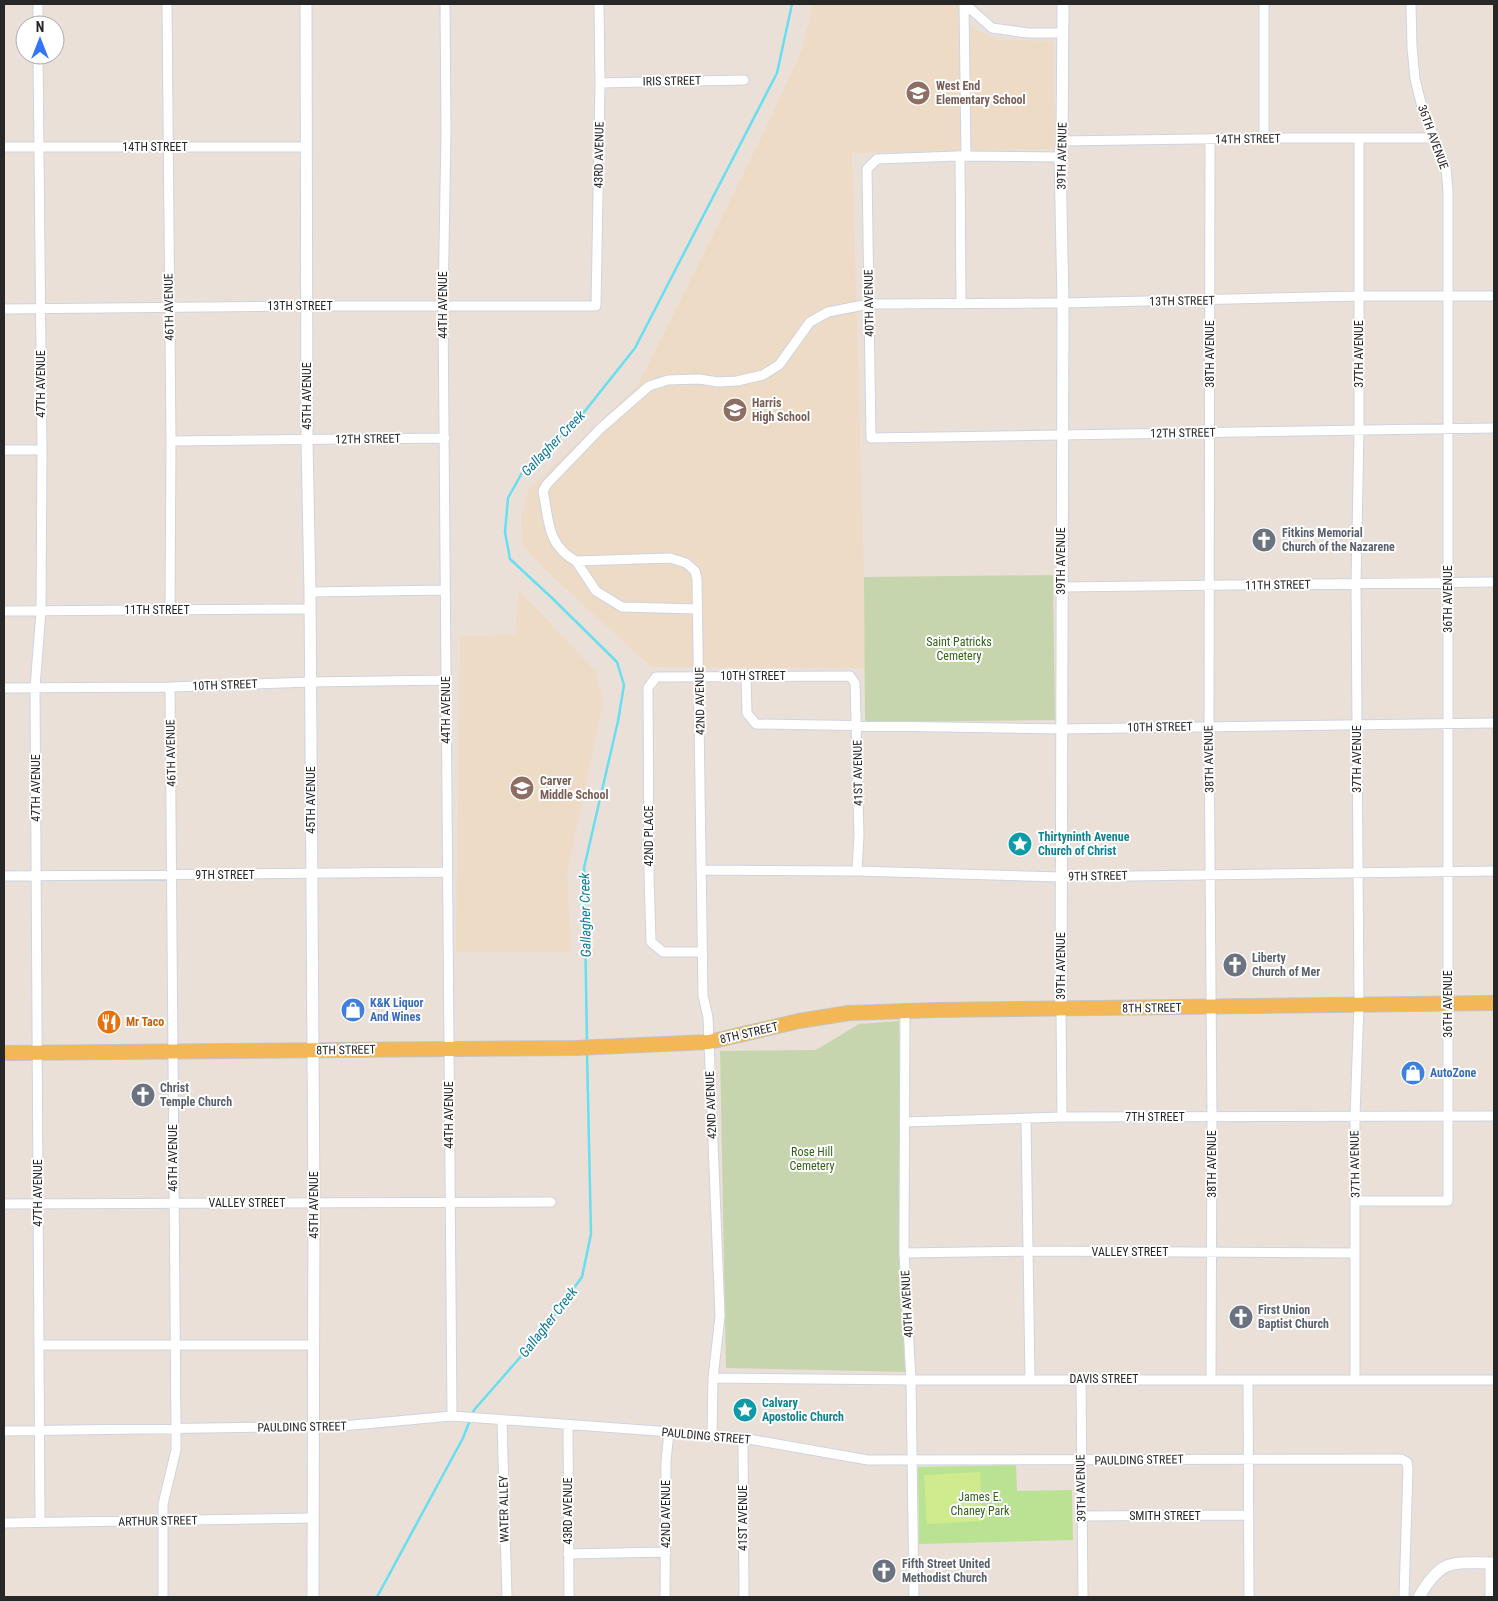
<svg xmlns="http://www.w3.org/2000/svg" width="1498" height="1601" font-family="'Roboto Condensed',sans-serif">
<style>
.education{fill:#eddbc6}
.green{fill:#b9e392}
.cemetery{fill:#c7d5af}
.pitch{fill:#d0eb8d}
.lines{fill:none;stroke-linecap:round;stroke-linejoin:round}
.stream{stroke:#67dff0;stroke-width:2.5}
.minor-casing{stroke:#cdd4e1;stroke-width:11}
.tertiary-casing{stroke:#cdd4e1;stroke-width:13}
.primary-casing{stroke:#c3c3c3;stroke-width:16}
.minor{stroke:#fff;stroke-width:9}
.tertiary{stroke:#fff;stroke-width:11}
.primary{stroke:#f3b755;stroke-width:14}
.labels{text-anchor:middle;stroke-width:4;stroke-linejoin:round;paint-order:stroke}
.street-label{font-size:12px;fill:#272727;stroke:#fff}
.education-label{font-size:12px;font-weight:bold;fill:#785e54;stroke:#fff;text-anchor:start}
.worship-label{font-size:12px;font-weight:bold;fill:#5b616d;stroke:#fff;text-anchor:start}
.park-label{font-size:12px;fill:#326417;stroke:#fff}
.culture-label{font-size:12px;font-weight:bold;fill:#0d838f;stroke:#fff;text-anchor:start}
.shop-label{font-size:12px;font-weight:bold;fill:#366cbe;stroke:#fff;text-anchor:start}
.food-label{font-size:12px;font-weight:bold;fill:#c56008;stroke:#fff;text-anchor:start}
.water-label{font-size:14px;font-style:italic;fill:#0a7b98;stroke:#fff}
</style>
<rect width="100%" height="100%" fill="#eae0d8"/>
<path class="education" d="M813 4H959V12L974 29 999 40 1053 41 1055 149 852 153 864 577 865 668 651 667 541 566 523 545 521 517 529 489 638 385 763 134 801 52Z
M519 590 596 672 603 702 567 873 571 952H456L460 636 515 635Z"/>
<path class="green" d="M1016 1465 1017 1491 1072 1490 1073 1540 919 1544 918 1467Z"/>
<path class="cemetery" d="M1053 575 1055 720 865 722 864 577Z
M899 1021 905 1372 726 1368 720 1051 816 1050 859 1024Z"/>
<path class="pitch" d="M980 1472 982 1521 927 1524 924 1475Z"/>
<g class="lines">
<path class="stream" d="M587 1042 584 868 618 721 624 685 617 662 552 598 510 559 505 532 508 498 523 471 581 416 635 348 777 73 792 4
M377 1597 463 1438 474 1410 538 1337 582 1277 591 1234 587 1052"/>
<defs>
<path id="minor" d="M38 4V25
M167 4 171 441 170 610
M445 4 446 132 443 306 452 1416
M964 4 966 156
M965 4 992 28 1028 33H1062
M1264 4V138
M38 55 42 450 41 611 35 687 40 1522
M600 83 744 80
M1210 140 1209 726 1212 1117 1211 1379
M1062 141 1264 138H1434
M4 147H305
M960 156 961 304
M1060 157 957 156 877 159 867 169 871 438 1494 428
M4 309 306 306H596L600 83 599 4
M171 441 445 438
M4 450H42
M576 561 596 591 622 607 697 609
M1061 587 1494 582
M310 592 445 590
M4 611 310 609
M746 676 747 713 756 724 1061 729 1494 723
M4 688 170 687 310 682 446 680
M702 870 857 871 1061 877 1494 871
M4 876 447 872
M702 952H663L651 942 649 874 648 688 656 677 850 676 855 683 859 835 857 871
M1061 1009 1062 1117
M905 1010 904 1253 911 1380 914 1597
M1026 1119 1030 1379
M905 1122 1062 1117 1494 1116
M1356 1201H1448V191L1446 168 1422 107 1415 79 1412 47 1411 4
M4 1204 551 1202
M904 1253 1028 1251 1355 1253
M39 1345H313
M713 1378 911 1380H1494
M1081 1379 1083 1597
M1248 1380 1249 1597
M1355 1380V1116L1359 1004 1356 584 1359 430V138
M502 1421 507 1597
M568 1425 569 1597
M4 1431 342 1426 452 1416 712 1435 743 1438 868 1460 1401 1459 1407 1462 1408 1469 1404 1597
M712 1435 713 1378 720 1316 708 1017 703 996 697 579 695 571 686 563 670 558 576 561C547 545 549 521 543 491L547 484 601 428 649 386 668 380 699 379 718 382 737 381 763 375 779 365 810 322 828 312 869 304 1063 303 1359 296H1494
M743 1438 744 1597
M1081 1516 1248 1515
M4 1523 313 1518
M568 1554 666 1552
M1490 1563V1597
M163 1597V1504L176 1450V1429L170 687
M665 1597 666 1461 669 1432"/>
<path id="tertiary" d="M306 4 307 440 310 592 314 1203 313 1597
M1061 1009 1063 303 1060 157 1062 141 1063 4
M1419 1597C1442 1557 1453 1563 1494 1563"/>
<path id="primary" d="M4 1053 575 1048 709 1042 799 1021 849 1013 937 1010 1494 1003"/>
</defs>
<use href="#minor" class="minor-casing"/>
<use href="#tertiary" class="tertiary-casing"/>
<use href="#primary" class="primary-casing"/>
<use href="#minor" class="minor"/>
<use href="#tertiary" class="tertiary"/>
<use href="#primary" class="primary"/>
</g>
<defs>
<symbol id="school-disc" viewBox="-11 -11 22 22"><circle r="9.5" fill="#8d6e63" stroke="#fff"/><path d="M0-5L7-2L0 1L-7-2ZM-4 1L0 2.5L4 1V4Q0 6-4 4Z" fill="#fff"/></symbol>
<symbol id="church-disc" viewBox="-11 -11 22 22"><circle r="9.5" fill="#6b7280" stroke="#fff"/><path d="M-1.2-6h2.4v3.5h3.3v2.4h-3.3V6h-2.4V-.1h-3.3v-2.4h3.3Z" fill="#fff"/></symbol>
<symbol id="sight-disc" viewBox="-11 -11 22 22"><circle r="9.5" fill="#0f9aa8" stroke="#fff"/><path d="M0-6L1.8-2.2L6-1.7L2.9 1.2L3.7 5.4L0 3.3L-3.7 5.4L-2.9 1.2L-6-1.7L-1.8-2.2Z" fill="#fff"/></symbol>
<symbol id="shop-disc" viewBox="-11 -11 22 22"><circle r="9.5" fill="#3f7fe0" stroke="#fff"/><path d="M-5-2.5h2.3a2.7 3.5 0 0 1 5.4 0H5L5.5 6h-11ZM-1.5-2.5h3a1.5 2.3 0 0 0-3 0Z" fill="#fff"/></symbol>
<symbol id="restaurant-disc" viewBox="-11 -11 22 22"><circle r="9.5" fill="#e8710a" stroke="#fff"/><path d="M-5-6h1v4h1v-4h1v4h1v-4h1v5L-1.5 .5V6h-2V.5L-5-1ZM5-6V6H3V1.5H1.5Q1.5-4 5-6Z" fill="#fff"/></symbol>
</defs>
<g fill-rule="evenodd">
<use href="#school-disc" x="904" y="79" width="28" height="28"/>
<use href="#school-disc" x="721" y="396" width="28" height="28"/>
<use href="#church-disc" x="1250" y="526" width="28" height="28"/>
<use href="#school-disc" x="508" y="774" width="28" height="28"/>
<use href="#sight-disc" x="1006" y="830" width="28" height="28"/>
<use href="#church-disc" x="1221" y="951" width="28" height="28"/>
<use href="#shop-disc" x="339" y="996" width="28" height="28"/>
<use href="#restaurant-disc" x="95" y="1008" width="28" height="28"/>
<use href="#shop-disc" x="1399" y="1059" width="28" height="28"/>
<use href="#church-disc" x="129" y="1081" width="28" height="28"/>
<use href="#church-disc" x="1227" y="1303" width="28" height="28"/>
<use href="#sight-disc" x="731" y="1396" width="28" height="28"/>
<use href="#church-disc" x="870" y="1557" width="28" height="28"/>
</g>
<g class="labels">
<g class="street-label">
<text transform="translate(672 81) rotate(-1)" y="4">IRIS STREET</text>
<text transform="translate(1433 137) rotate(70)" y="4">36TH AVENUE</text>
<text transform="translate(1248 139) rotate(-1)" y="4">14TH STREET</text>
<text x="155" y="151">14TH STREET</text>
<text transform="translate(599 155) rotate(-89)" y="4">43RD AVENUE</text>
<text transform="translate(1062 156) rotate(-89)" y="4">39TH AVENUE</text>
<text transform="translate(1182 301) rotate(-1)" y="4">13TH STREET</text>
<text transform="translate(869 303) rotate(-91)" y="4">40TH AVENUE</text>
<text transform="translate(443 305) rotate(-90)" y="4">44TH AVENUE</text>
<text x="300" y="310">13TH STREET</text>
<text transform="translate(169 307) rotate(-91)" y="4">46TH AVENUE</text>
<text transform="translate(1210 354) rotate(-90)" y="4">38TH AVENUE</text>
<text transform="translate(1359 354) rotate(-90)" y="4">37TH AVENUE</text>
<text transform="translate(41 384) rotate(-90)" y="4">47TH AVENUE</text>
<text transform="translate(307 396) rotate(-90)" y="4">45TH AVENUE</text>
<text transform="translate(1183 433) rotate(-1)" y="4">12TH STREET</text>
<text transform="translate(368 439) rotate(-1)" y="4">12TH STREET</text>
<text transform="translate(1061 561) rotate(-90)" y="4">39TH AVENUE</text>
<text transform="translate(1278 585) rotate(-1)" y="4">11TH STREET</text>
<text transform="translate(1448 599) rotate(-90)" y="4">36TH AVENUE</text>
<text x="157" y="614">11TH STREET</text>
<text x="753" y="680">10TH STREET</text>
<text transform="translate(225 685) rotate(-2)" y="4">10TH STREET</text>
<text transform="translate(700 701) rotate(-91)" y="4">42ND AVENUE</text>
<text transform="translate(446 710) rotate(-90)" y="4">44TH AVENUE</text>
<text transform="translate(1160 727) rotate(-1)" y="4">10TH STREET</text>
<text transform="translate(171 753) rotate(-91)" y="4">46TH AVENUE</text>
<text transform="translate(1209 759) rotate(-91)" y="4">38TH AVENUE</text>
<text transform="translate(1357 759) rotate(-90)" y="4">37TH AVENUE</text>
<text transform="translate(858 773) rotate(-91)" y="4">41ST AVENUE</text>
<text transform="translate(36 788) rotate(-90)" y="4">47TH AVENUE</text>
<text transform="translate(311 800) rotate(-90)" y="4">45TH AVENUE</text>
<text transform="translate(649 836) rotate(-90)" y="4">42ND PLACE</text>
<text x="225" y="879">9TH STREET</text>
<text transform="translate(1098 876) rotate(-1)" y="4">9TH STREET</text>
<text transform="translate(1061 966) rotate(-90)" y="4">39TH AVENUE</text>
<text transform="translate(1448 1004) rotate(-90)" y="4">36TH AVENUE</text>
<text transform="translate(1152 1008) rotate(-1)" y="4">8TH STREET</text>
<text transform="translate(749 1033) rotate(-13)" y="4">8TH STREET</text>
<text transform="translate(346 1050) rotate(-1)" y="4">8TH STREET</text>
<text transform="translate(711 1105) rotate(-92)" y="4">42ND AVENUE</text>
<text transform="translate(449 1115) rotate(-90)" y="4">44TH AVENUE</text>
<text x="1155" y="1121">7TH STREET</text>
<text transform="translate(173 1158) rotate(-90)" y="4">46TH AVENUE</text>
<text transform="translate(1212 1164) rotate(-90)" y="4">38TH AVENUE</text>
<text transform="translate(1355 1164) rotate(-91)" y="4">37TH AVENUE</text>
<text transform="translate(38 1193) rotate(-90)" y="4">47TH AVENUE</text>
<text x="247" y="1207">VALLEY STREET</text>
<text transform="translate(314 1205) rotate(-90)" y="4">45TH AVENUE</text>
<text x="1130" y="1256">VALLEY STREET</text>
<text transform="translate(907 1304) rotate(-93)" y="4">40TH AVENUE</text>
<text x="1104" y="1383">DAVIS STREET</text>
<text transform="translate(302 1427) rotate(-1)" y="4">PAULDING STREET</text>
<text transform="translate(706 1436) rotate(5)" y="4">PAULDING STREET</text>
<text transform="translate(1139 1460) rotate(-1)" y="4">PAULDING STREET</text>
<text transform="translate(1081 1488) rotate(-91)" y="4">39TH AVENUE</text>
<text transform="translate(504 1509) rotate(-91)" y="4">WATER ALLEY</text>
<text transform="translate(568 1511) rotate(-90)" y="4">43RD AVENUE</text>
<text transform="translate(666 1514) rotate(-90)" y="4">42ND AVENUE</text>
<text x="1165" y="1520">SMITH STREET</text>
<text transform="translate(743 1518) rotate(-90)" y="4">41ST AVENUE</text>
<text transform="translate(158 1521) rotate(-1)" y="4">ARTHUR STREET</text>
</g>
<g class="education-label">
<text x="936" y="90">West End<tspan x="936" dy="14">Elementary School</tspan></text>
<text x="752" y="407">Harris<tspan x="752" dy="14">High School</tspan></text>
<text x="540" y="785">Carver<tspan x="540" dy="14">Middle School</tspan></text>
</g>
<g class="worship-label">
<text x="1282" y="537">Fitkins Memorial<tspan x="1282" dy="14">Church of the Nazarene</tspan></text>
<text x="1252" y="962">Liberty<tspan x="1252" dy="14">Church of Mer</tspan></text>
<text x="160" y="1092">Christ<tspan x="160" dy="14">Temple Church</tspan></text>
<text x="1258" y="1314">First Union<tspan x="1258" dy="14">Baptist Church</tspan></text>
<text x="902" y="1568">Fifth Street United<tspan x="902" dy="14">Methodist Church</tspan></text>
</g>
<g class="park-label">
<text x="959" y="646">Saint Patricks<tspan x="959" dy="14">Cemetery</tspan></text>
<text x="812" y="1156">Rose Hill<tspan x="812" dy="14">Cemetery</tspan></text>
<text x="980" y="1501">James E.<tspan x="980" dy="14">Chaney Park</tspan></text>
</g>
<g class="culture-label">
<text x="1038" y="841">Thirtyninth Avenue<tspan x="1038" dy="14">Church of Christ</tspan></text>
<text x="762" y="1407">Calvary<tspan x="762" dy="14">Apostolic Church</tspan></text>
</g>
<g class="shop-label">
<text x="370" y="1007">K&amp;K Liquor<tspan x="370" dy="14">And Wines</tspan></text>
<text x="1430" y="1077">AutoZone</text>
</g>
<g class="food-label">
<text x="126" y="1026">Mr Taco</text>
</g>
<g class="water-label">
<text transform="translate(553 443) rotate(-46)" y="5">Gallagher Creek</text>
<text transform="translate(585 915) rotate(-91)" y="5">Gallagher Creek</text>
<text transform="translate(548 1322) rotate(-52)" y="5">Gallagher Creek</text>
</g>
</g>
<rect width="1498" height="1601" fill="none" stroke="#272727" stroke-width="10"/>
<g transform="translate(40 40)"><circle r="24" fill="#ffffff" stroke="#a9a9a9"/>
<path d="M0-4L9 19L0 12L-9 19Z" fill="#3275fd"/>
<text y="-8" font-size="14" font-weight="bold" text-anchor="middle" fill="#272727">N</text>
</g>
</svg>
